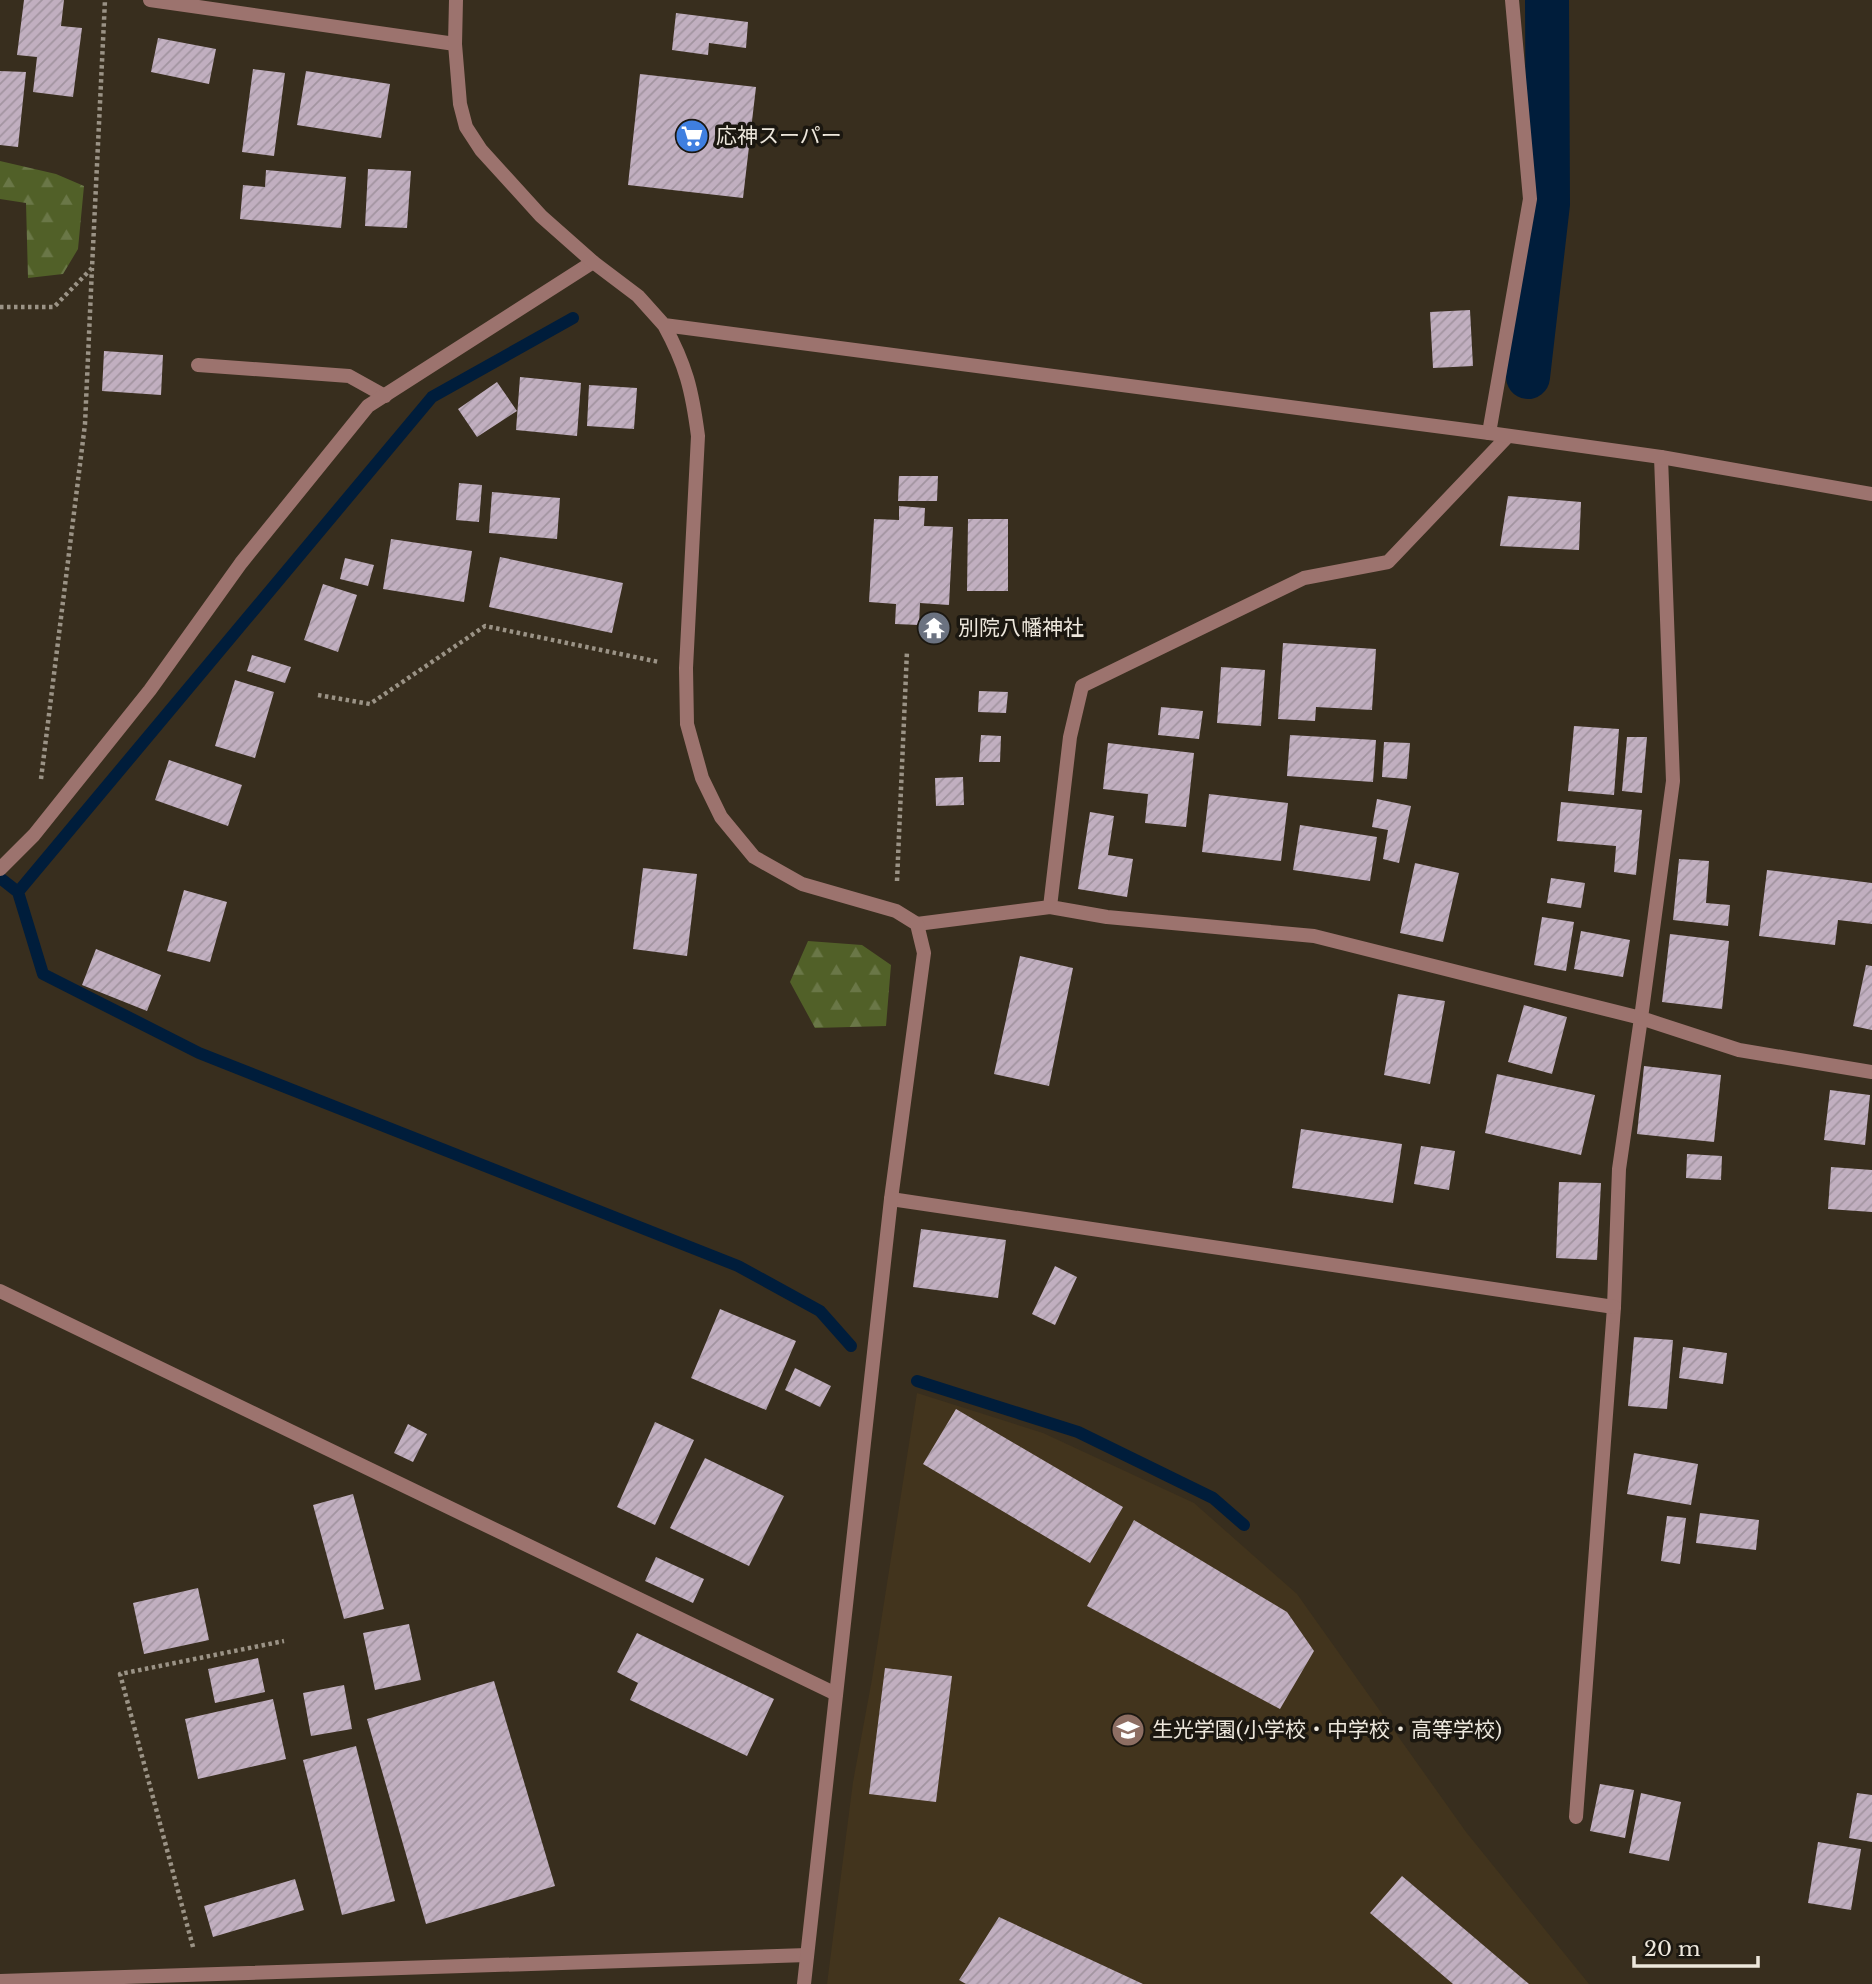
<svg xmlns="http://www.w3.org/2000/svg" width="1872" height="1984" font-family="'Libre Baskerville','Noto Sans JP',serif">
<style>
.built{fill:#42341d}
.forest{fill:url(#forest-firs)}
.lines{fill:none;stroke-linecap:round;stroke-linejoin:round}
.stream{stroke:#001d3b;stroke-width:12}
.canal{stroke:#001d3b;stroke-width:44}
.building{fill:url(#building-hatch)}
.path{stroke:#9b9386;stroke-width:4.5;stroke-dasharray:3.5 3.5;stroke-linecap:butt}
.service{stroke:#9c736e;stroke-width:14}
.minor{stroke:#9c736e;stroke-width:14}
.tertiary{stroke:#9c736e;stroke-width:14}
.labels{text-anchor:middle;stroke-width:7;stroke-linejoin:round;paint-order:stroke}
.poi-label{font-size:21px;fill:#ede7dc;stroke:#1b1710;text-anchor:start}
</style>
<defs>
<pattern id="forest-firs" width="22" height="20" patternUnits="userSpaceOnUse" patternTransform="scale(1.75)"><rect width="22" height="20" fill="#516028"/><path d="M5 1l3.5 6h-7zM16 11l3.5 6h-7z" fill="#6a7747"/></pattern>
<pattern id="building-hatch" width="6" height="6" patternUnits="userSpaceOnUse" patternTransform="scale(1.75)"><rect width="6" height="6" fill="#c1afc0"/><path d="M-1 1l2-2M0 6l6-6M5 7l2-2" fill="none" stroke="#a294a0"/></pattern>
</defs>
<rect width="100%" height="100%" fill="#382e1e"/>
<path class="built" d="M917 1393 1043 1433 1194 1503 1297 1594 1466 1832 1589 1984H827L853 1782 872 1679Z"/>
<path class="forest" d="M0 161 56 174 84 186 78 249 63 274 28 278 26 203 0 199Z
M808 941 862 945 891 965 886 1026 815 1028 790 982Z"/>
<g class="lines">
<path class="stream" d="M0 878 18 892 432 397 573 318
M18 892 43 974 199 1053 738 1266 820 1311 851 1346
M917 1381 1078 1432 1213 1498 1244 1525"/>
<path class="canal" d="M1528 377 1548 204 1547 0"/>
</g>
<path class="building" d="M24 0H64L61 26 82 28 73 97 33 92 37 57 17 55Z
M676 13 748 22 746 48 709 43 708 55 672 50Z
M158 38 216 49 209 84 151 72Z
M253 69 285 73 274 156 242 152Z
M0 71 26 72 18 147 0 145Z
M306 71 390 84 381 138 297 125Z
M640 74 756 87 743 198 628 185Z
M368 169 411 171 407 228 365 226Z
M266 170 346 177 341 228 240 219 243 185 265 187Z
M1470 310 1473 366 1433 368 1430 312Z
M104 351 163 355 161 395 102 391Z
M520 377 581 383 577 436 516 430Z
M497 382 517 411 477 437 458 409Z
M589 385 637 388 634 429 587 426Z
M899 476H938L937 501H898Z
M459 483 482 485 479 522 456 520Z
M492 492 560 498 557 539 489 533Z
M1508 496 1581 502 1579 550 1500 546Z
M899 506 925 508 924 526 953 527 949 605 920 603 919 625 895 624 896 604 869 602 874 519 899 520Z
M968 519H1008V591H967Z
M391 539 472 551 464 602 383 589Z
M500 557 623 583 612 633 489 607Z
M345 558 374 565 368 586 340 579Z
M323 584 357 595 338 652 304 640Z
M1283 643 1376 649 1372 710 1316 707 1315 721 1278 719Z
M252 655 291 667 285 683 247 671Z
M1221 667 1265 670 1261 726 1217 723Z
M235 680 274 692 255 758 215 746Z
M979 691 1008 692 1006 713 978 712Z
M1161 707 1203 711 1199 739 1158 735Z
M1574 726 1619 729 1614 795 1568 791Z
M981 735 1001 736 1000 762H979Z
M1290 735 1376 740 1373 782 1287 776Z
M1627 737H1647L1642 793 1622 791Z
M1384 742 1410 743 1407 779 1382 777Z
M1108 743 1194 753 1186 827 1145 823 1148 794 1103 789Z
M169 760 242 785 228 826 155 800Z
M963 777 964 805 936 806 935 778Z
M1209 794 1288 803 1281 861 1202 852Z
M1377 799 1411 806 1399 863 1383 859 1388 830 1372 827Z
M1561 802 1642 810 1636 875 1614 872 1616 846 1557 841Z
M1090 812 1114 816 1108 855 1133 859 1127 897 1078 889Z
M1300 825 1377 837 1370 881 1293 870Z
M1679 859 1709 861 1706 903 1730 905 1728 926 1673 920Z
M1415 863 1459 873 1443 942 1400 933Z
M643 868 697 874 687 956 633 949Z
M1767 870 1872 883V924L1838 920 1835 945 1759 936Z
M1551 878 1585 883 1581 908 1547 903Z
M184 890 227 902 210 962 167 951Z
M1542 917 1574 922 1566 971 1534 965Z
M1581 931 1630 940 1623 977 1574 969Z
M1670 934 1729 941 1722 1009 1662 1002Z
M96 949 161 975 147 1011 82 985Z
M1020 956 1073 968 1049 1086 994 1074Z
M1866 965 1872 966V1030L1853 1026Z
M1398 994 1445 1001 1430 1084 1384 1075Z
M1524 1005 1567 1017 1552 1074 1508 1062Z
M1644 1066 1721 1075 1714 1142 1637 1134Z
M1497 1074 1595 1095 1581 1155 1485 1133Z
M1830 1090 1870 1095 1865 1145 1824 1140Z
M1301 1129 1402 1144 1393 1203 1292 1188Z
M1421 1146 1455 1151 1449 1190 1414 1184Z
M1687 1154 1722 1156 1721 1180 1686 1178Z
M1831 1167 1872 1170V1212L1828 1209Z
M1559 1182 1601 1183 1597 1260 1556 1258Z
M921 1229 1006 1240 998 1298 913 1287Z
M1055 1266 1077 1277 1055 1325 1032 1314Z
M720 1309 796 1341 766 1410 691 1378Z
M1634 1337 1673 1340 1667 1409 1628 1406Z
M1683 1347 1727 1353 1723 1384 1679 1378Z
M795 1368 831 1386 820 1407 785 1390Z
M956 1409 1123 1507 1090 1563 923 1464Z
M655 1422 694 1440 655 1525 617 1507Z
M408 1424 427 1434 413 1462 394 1453Z
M1634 1453 1698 1464 1691 1505 1627 1494Z
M705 1458 784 1496 749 1566 670 1528Z
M353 1494 384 1609 344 1619 313 1505Z
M1700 1513 1759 1520 1756 1550 1696 1543Z
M1667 1516 1686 1518 1680 1564 1661 1561Z
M1134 1520 1287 1612 1314 1651 1280 1709 1087 1606Z
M656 1557 704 1579 693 1603 645 1581Z
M198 1588 209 1640 144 1654 133 1603Z
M409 1624 421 1680 375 1690 363 1633Z
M637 1633 774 1699 747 1756 630 1700 638 1683 617 1672Z
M258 1658 265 1692 215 1703 208 1669Z
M885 1668 952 1676 936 1802 869 1794Z
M494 1681 555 1886 426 1924 367 1719Z
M344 1685 352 1729 311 1736 303 1693Z
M273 1699 286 1759 198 1779 185 1719Z
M356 1746 395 1901 342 1915 303 1760Z
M1600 1784 1634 1790 1625 1838 1590 1831Z
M1641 1793 1681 1802 1669 1861 1629 1853Z
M1857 1793 1872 1795V1842L1849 1838Z
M1818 1842 1861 1849 1851 1910 1808 1903Z
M1402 1876 1529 1984H1453L1370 1913Z
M295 1879 304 1910 213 1937 204 1906Z
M999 1917 1143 1984H966L959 1980Z"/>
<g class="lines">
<path class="path" d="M0 307H54L92 268 105 0
M318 695 370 704 485 626 659 662
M41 779 85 424 92 268
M897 881 907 651
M193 1947 120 1674 284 1641"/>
<path class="service" d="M150 0 455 44
M198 365 349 376 385 396
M1576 1817 1614 1307 1619 1169 1641 1018"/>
<path class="minor" d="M1489 433 1530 199 1512 0
M0 869 34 835 150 690 241 563 368 406 593 262
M1050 907 1070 737 1082 686 1304 578 1388 562 1508 436
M917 924 1050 907 1107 917 1314 936 1641 1018 1739 1050 1872 1072
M1641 1018 1673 781 1661 457
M891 1199 1614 1307
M0 1291 836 1694
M0 1981 807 1955"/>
<path class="tertiary" d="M456 0 455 44 460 104 466 127 481 150 541 216 593 262 638 296 664 325 1489 433 1661 457 1872 494
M664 325C686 365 692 390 698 436L686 668 687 724 702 778 721 817 754 857 802 884 896 911 917 924 924 953 891 1199 804 1984"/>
</g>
<defs>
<symbol id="supermarket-disc" viewBox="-11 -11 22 22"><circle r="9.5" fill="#3f7fe0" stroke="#1b1710"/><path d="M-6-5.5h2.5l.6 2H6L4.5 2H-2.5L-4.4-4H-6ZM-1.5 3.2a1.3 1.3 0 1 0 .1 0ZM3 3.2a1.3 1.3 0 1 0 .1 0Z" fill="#fff"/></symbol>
<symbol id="temple-disc" viewBox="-11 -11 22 22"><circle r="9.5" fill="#6b7280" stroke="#1b1710"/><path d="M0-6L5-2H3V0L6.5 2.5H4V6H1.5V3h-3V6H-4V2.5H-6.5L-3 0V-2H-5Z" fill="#fff"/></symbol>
<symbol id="school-disc" viewBox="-11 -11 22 22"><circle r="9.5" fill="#8d6e63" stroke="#1b1710"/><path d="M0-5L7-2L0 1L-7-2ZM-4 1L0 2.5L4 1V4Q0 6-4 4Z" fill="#fff"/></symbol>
</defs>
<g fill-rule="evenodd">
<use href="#supermarket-disc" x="673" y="117" width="38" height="38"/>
<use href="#temple-disc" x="915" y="609" width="38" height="38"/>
<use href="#school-disc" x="1109" y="1711" width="38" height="38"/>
</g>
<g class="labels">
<g class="poi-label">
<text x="716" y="143">応神スーパー</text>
<text x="958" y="635">別院八幡神社</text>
<text x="1152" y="1737">生光学園(小学校・中学校・高等学校)</text>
</g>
</g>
<path d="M1634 1956v10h124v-10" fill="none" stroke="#ede7dc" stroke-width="3.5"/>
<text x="1644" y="1956" font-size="21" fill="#ede7dc" stroke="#1b1710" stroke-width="5" paint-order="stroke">20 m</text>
</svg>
